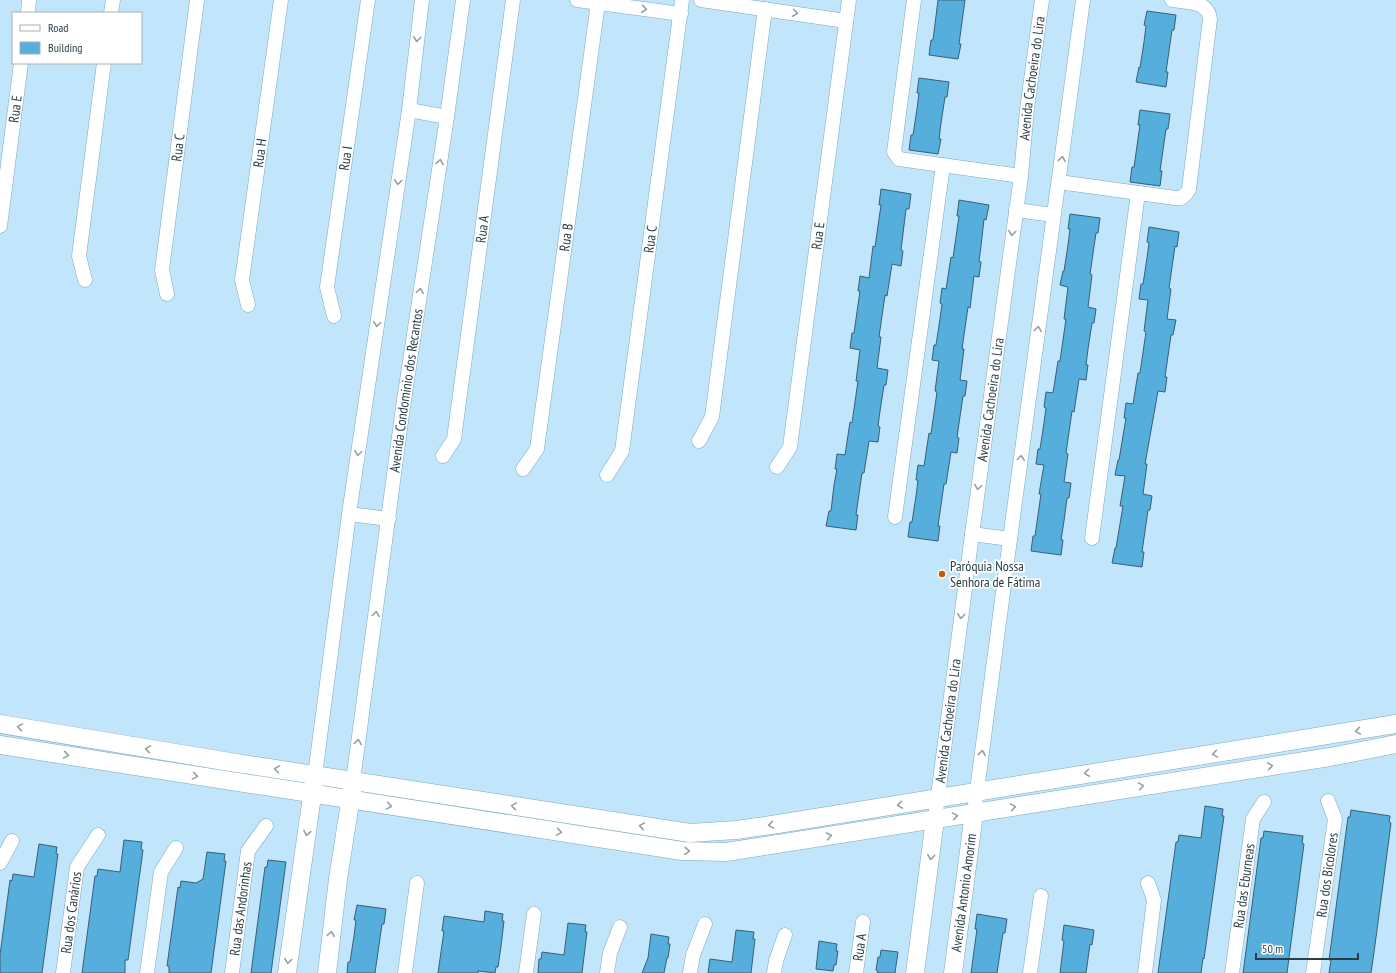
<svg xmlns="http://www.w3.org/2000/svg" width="1396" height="973" font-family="'PT Sans Narrow',sans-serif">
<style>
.building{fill:#56aedc;stroke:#376077}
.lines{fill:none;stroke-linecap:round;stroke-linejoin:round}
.minor-casing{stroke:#7da9c2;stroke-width:15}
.tertiary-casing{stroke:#7da9c2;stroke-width:19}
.minor{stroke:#fff;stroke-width:14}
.tertiary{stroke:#fff;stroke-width:18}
.oneway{stroke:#949ea3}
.poi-dot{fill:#bc6008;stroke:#fff;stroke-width:1.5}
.labels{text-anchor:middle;stroke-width:3.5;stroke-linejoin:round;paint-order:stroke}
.street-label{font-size:14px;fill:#2a3d47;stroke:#fff}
.poi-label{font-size:14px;fill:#2a3d47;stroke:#fff;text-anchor:start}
</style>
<rect width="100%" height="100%" fill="#c1e5fa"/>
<path class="building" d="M938 0H965L959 44H961L958 59 929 55 931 40H933Z
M1147 11 1176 15 1174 30H1172L1166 72H1168L1166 87 1136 82 1139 67 1140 68 1144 42 1146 26 1144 25Z
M919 78 949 82 947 97H945L941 123 939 139H941L938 154 909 150 911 135H913L917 109 919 93H917Z
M1140 110 1170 114 1168 129H1166L1160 171H1162L1160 186 1130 182 1132 167H1134L1140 125H1138Z
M881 189 911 194 909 209H906L901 250 903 251 901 266 892 264 887 296 885 295 879 337H881L877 368 888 370 886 385H884L880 411 878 426 880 427 878 442 869 441 864 473H862L856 515H858L856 530 826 526 829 511H831L834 485 837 469H835L837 454 845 455 850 422 852 423 858 381H856L860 350 850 348 852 333H854L860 291H858L860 276 869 278 873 246 875 247 881 205H879Z
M959 200 989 205 986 220 984 219 981 246 979 261 981 262 979 277 974 276 970 308 968 307 962 349H964L960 380 967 381 965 396H963L957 437 959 438 957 453 951 452 946 484H944L938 526H940L938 541 908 537 910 522H912L916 496 918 480H916L918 465 924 466 929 433 931 434 937 392 935 391 939 361 932 360 934 345H936L940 319 942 304 940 303 942 288 946 289 951 257 953 258 959 216H957Z
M1070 214 1100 218 1098 233H1096L1090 274 1092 275 1088 307 1096 309 1094 323H1092L1088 349 1086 365H1088L1086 380 1079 379 1074 412 1072 411 1066 453 1068 454 1064 482 1071 483 1069 498H1067L1064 521 1061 540H1063L1061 555 1031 551 1033 536H1035L1041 494H1039L1044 465 1036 464 1038 449H1040L1044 423 1046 408 1044 407 1046 392 1053 393 1058 361H1060L1066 319H1064L1068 287 1060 285 1063 271H1064L1068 245 1070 229H1068Z
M1149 227 1179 232 1177 247 1175 246 1169 288 1171 289 1167 319 1176 320 1173 335H1171L1165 377H1167L1165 392 1158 391 1145 464H1147L1143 494 1152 496 1150 510H1148L1142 552H1144L1142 567 1112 563 1115 548H1116L1123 506H1120L1125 476 1115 475 1118 460H1119L1126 418H1124L1126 403 1133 404 1138 373H1140L1146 332 1144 331 1148 300 1139 299 1141 284H1143L1147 258 1149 243 1147 242Z
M1205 806 1223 809 1222 816H1224L1204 959 1203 958 1201 973H1158L1176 842H1178L1179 835 1201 838Z
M1351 810 1390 816 1389 822 1391 823 1375 945 1371 973H1329L1331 960H1329L1341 870 1348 817H1350Z
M1264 831 1303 836 1302 843 1304 844 1287 973H1243L1261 838H1263Z
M124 840 142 842 141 849 143 850 128 960H125V973H82L95 876H97L98 869 120 872Z
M39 844 57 847 56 854H58L42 973H0V955L10 880 12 881 13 874 34 877Z
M207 852 225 854 224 861H226L211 973H169V966H167L178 887 180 888 181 881 196 883 203 879Z
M268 860 286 862 271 973H251L265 867H267Z
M357 905 386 909 384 924H382L375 973H347L348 962H350L354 936 356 920H354Z
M485 911 503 914 502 921H504L501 946 498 967H496L495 973 478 971V973H438L444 931H442L444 916 484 922Z
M977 914 1007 919 1005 933H1003L997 973H971L977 929H975Z
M568 923 586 925 585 932H587L582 973H538L539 959H541L542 952 564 955Z
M1064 925 1094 930 1092 945 1090 944 1086 973H1060L1064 941 1062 940Z
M736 930 754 932 753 939H755L751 973H708L710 959 732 962Z
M651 934 669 937 668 944H670L668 958H667L664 973H642L648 958Z
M819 941 837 944 836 951H838L836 965H834L833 971 816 969Z
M881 950 898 952 895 973H877L878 971 876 970 878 957H880Z"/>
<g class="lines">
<defs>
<g id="minor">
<path d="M577 0 681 14"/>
<path d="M701 0 846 21"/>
<path d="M914 0 894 152 899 159 1021 176"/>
<path d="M28 13 29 0"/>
<path d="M111 13 113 0"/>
<path d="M409 110 447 117"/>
<path d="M1059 182 1175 198H1181L1186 194 1189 189 1210 19C1208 0 1187 3 1172 0"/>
<path d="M1016 210 1053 215"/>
<path id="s1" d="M0 226 21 63"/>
<path d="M85 280 79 256 104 63"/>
<path id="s2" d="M167 294 162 270 197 0"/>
<path id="s3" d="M248 305 242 280 281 0"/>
<path id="s4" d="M334 316 327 287 368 0"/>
<path d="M699 441 712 417 765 9"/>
<path id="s5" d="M443 456 454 439 513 0"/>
<path id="s6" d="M777 467 790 447 849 0"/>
<path id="s7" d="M523 469 537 449 598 3"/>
<path id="s8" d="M607 475 622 451 682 0"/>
<path d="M349 514 389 519"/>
<path d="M895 517 943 165"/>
<path d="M972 534 1010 539"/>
<path d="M1092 538 1138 193"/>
<path d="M315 775 349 514 409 110 422 0"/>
<path id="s9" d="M353 781 403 407 447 117 463 0"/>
<path d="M974 813 1010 539 1083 0"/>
<path id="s10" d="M935 819 972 534 1021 176 1027 109 1042 0"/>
<path d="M0 863 12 841"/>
<path id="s11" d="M63 973 77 867 98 835"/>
<path d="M147 973 161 872 176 848"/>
<path id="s12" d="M232 973 248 851 266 826"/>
<path d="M405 973 417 883"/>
<path d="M526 973 534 914"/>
<path d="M607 973 610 953 620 927"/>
<path d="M690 973 693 955 705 924"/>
<path d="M774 973 776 961 785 935"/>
<path id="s13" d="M856 973 863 922"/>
<path d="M1030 973 1041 896"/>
<path d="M1145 973 1154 900 1148 883"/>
<path id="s14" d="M1232 973 1253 819 1264 802"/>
<path id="s15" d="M1313 973 1335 819 1328 801"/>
</g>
<g id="tertiary">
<path d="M0 724 230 762 690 833 736 830 778 824 1396 724"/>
<path d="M0 745 682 851 726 852 1330 757 1396 744"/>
<path d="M287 973 314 782"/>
<path d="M327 973 338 879 352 790"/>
<path d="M915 973 935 819"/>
<path id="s16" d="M953 973 974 813"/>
</g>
</defs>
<use href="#minor" class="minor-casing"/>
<use href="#tertiary" class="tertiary-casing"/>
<use href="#minor" class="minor"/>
<use href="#tertiary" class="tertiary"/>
</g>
<defs><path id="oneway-chevron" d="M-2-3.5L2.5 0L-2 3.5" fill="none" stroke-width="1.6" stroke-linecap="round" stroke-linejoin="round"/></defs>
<g class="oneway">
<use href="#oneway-chevron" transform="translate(644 9) rotate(8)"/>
<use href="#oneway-chevron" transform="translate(795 13) rotate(8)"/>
<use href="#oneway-chevron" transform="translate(417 39) rotate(97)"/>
<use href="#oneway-chevron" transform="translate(1062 159) rotate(-83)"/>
<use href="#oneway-chevron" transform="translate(440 162) rotate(-81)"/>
<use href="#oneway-chevron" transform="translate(398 182) rotate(98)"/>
<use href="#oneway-chevron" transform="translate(1012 233) rotate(98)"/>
<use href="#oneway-chevron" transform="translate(420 291) rotate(-82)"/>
<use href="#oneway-chevron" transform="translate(377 324) rotate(98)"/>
<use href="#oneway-chevron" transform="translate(1038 329) rotate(-82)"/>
<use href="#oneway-chevron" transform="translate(358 453) rotate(98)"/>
<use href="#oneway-chevron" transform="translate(1021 458) rotate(-82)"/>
<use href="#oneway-chevron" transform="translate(978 487) rotate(98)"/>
<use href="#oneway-chevron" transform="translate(376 614) rotate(-82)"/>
<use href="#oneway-chevron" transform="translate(961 616) rotate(97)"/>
<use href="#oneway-chevron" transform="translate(20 727) rotate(-171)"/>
<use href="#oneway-chevron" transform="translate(1358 731) rotate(171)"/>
<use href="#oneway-chevron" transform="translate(358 742) rotate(-82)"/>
<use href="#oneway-chevron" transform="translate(148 749) rotate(-171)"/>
<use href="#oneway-chevron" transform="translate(982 753) rotate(-83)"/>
<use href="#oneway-chevron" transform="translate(1215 754) rotate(171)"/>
<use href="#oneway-chevron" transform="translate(66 755) rotate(9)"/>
<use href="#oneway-chevron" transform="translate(1270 766) rotate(-9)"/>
<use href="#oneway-chevron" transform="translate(277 769) rotate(-171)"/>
<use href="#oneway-chevron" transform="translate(1087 773) rotate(172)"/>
<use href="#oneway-chevron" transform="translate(195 776) rotate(9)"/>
<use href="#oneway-chevron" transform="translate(1141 786) rotate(-9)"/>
<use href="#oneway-chevron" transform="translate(900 805) rotate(171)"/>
<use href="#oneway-chevron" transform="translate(389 806) rotate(9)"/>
<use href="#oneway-chevron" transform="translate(514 806) rotate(-171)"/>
<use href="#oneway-chevron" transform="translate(1013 807) rotate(-9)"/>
<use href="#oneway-chevron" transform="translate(955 816) rotate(-9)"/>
<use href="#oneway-chevron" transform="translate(771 825) rotate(171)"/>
<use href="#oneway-chevron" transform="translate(642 826) rotate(-171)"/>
<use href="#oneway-chevron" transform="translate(559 832) rotate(9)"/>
<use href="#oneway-chevron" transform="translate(307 833) rotate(99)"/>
<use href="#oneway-chevron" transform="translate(829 836) rotate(-10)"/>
<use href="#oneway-chevron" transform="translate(687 851) rotate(2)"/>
<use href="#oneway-chevron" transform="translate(931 857) rotate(97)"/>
<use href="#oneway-chevron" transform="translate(331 934) rotate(-83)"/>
<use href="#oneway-chevron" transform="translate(288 961) rotate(98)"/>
</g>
<circle class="poi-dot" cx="942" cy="574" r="4"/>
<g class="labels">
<g class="street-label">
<text dy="5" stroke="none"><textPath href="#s10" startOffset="747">Avenida Cachoeira do Lira</textPath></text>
<text dy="5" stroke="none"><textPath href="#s1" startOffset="118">Rua E</textPath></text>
<text dy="5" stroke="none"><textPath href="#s2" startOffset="148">Rua C</textPath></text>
<text dy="5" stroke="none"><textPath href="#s3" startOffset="154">Rua H</textPath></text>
<text dy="5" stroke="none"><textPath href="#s4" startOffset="160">Rua I</textPath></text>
<text dy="5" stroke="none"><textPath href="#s5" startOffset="232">Rua A</textPath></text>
<text dy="5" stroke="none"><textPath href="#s6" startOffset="237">Rua E</textPath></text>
<text dy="5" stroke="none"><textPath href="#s7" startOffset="238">Rua B</textPath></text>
<text dy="5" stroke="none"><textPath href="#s8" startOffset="242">Rua C</textPath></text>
<text dy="5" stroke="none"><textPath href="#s9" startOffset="394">Avenida Condominio dos Recantos</textPath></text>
<text dy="5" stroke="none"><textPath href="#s10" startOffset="423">Avenida Cachoeira do Lira</textPath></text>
<text dy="5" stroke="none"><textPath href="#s10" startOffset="99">Avenida Cachoeira do Lira</textPath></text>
<text dy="5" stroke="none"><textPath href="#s15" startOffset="99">Rua dos Bicolores</textPath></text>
<text dy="5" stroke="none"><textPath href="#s14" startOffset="88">Rua das Eburneas</textPath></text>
<text dy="5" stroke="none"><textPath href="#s16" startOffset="81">Avenida Antonio Amorim</textPath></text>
<text dy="5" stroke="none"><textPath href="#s12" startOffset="65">Rua das Andorinhas</textPath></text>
<text dy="5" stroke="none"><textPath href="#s11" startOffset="61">Rua dos Canários</textPath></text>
<text dy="5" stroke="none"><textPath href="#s13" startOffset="26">Rua A</textPath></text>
</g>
<g class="poi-label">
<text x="950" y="571">Paróquia Nossa<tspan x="950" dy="16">Senhora de Fátima</tspan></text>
</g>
</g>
<rect x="12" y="12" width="130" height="52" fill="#ffffff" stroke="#aab1b5"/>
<rect x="20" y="25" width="20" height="6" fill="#ffffff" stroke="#aab1b5"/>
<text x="48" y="32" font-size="12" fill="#2a3d47">Road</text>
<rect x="20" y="42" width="20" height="12" fill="#56aedc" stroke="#aab1b5"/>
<text x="48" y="52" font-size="12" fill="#2a3d47">Building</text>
<path d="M1256 953v6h102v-6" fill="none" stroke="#2a3d47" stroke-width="2"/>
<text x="1262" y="953" font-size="12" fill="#2a3d47" stroke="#ffffff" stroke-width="3" paint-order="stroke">50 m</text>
</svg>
